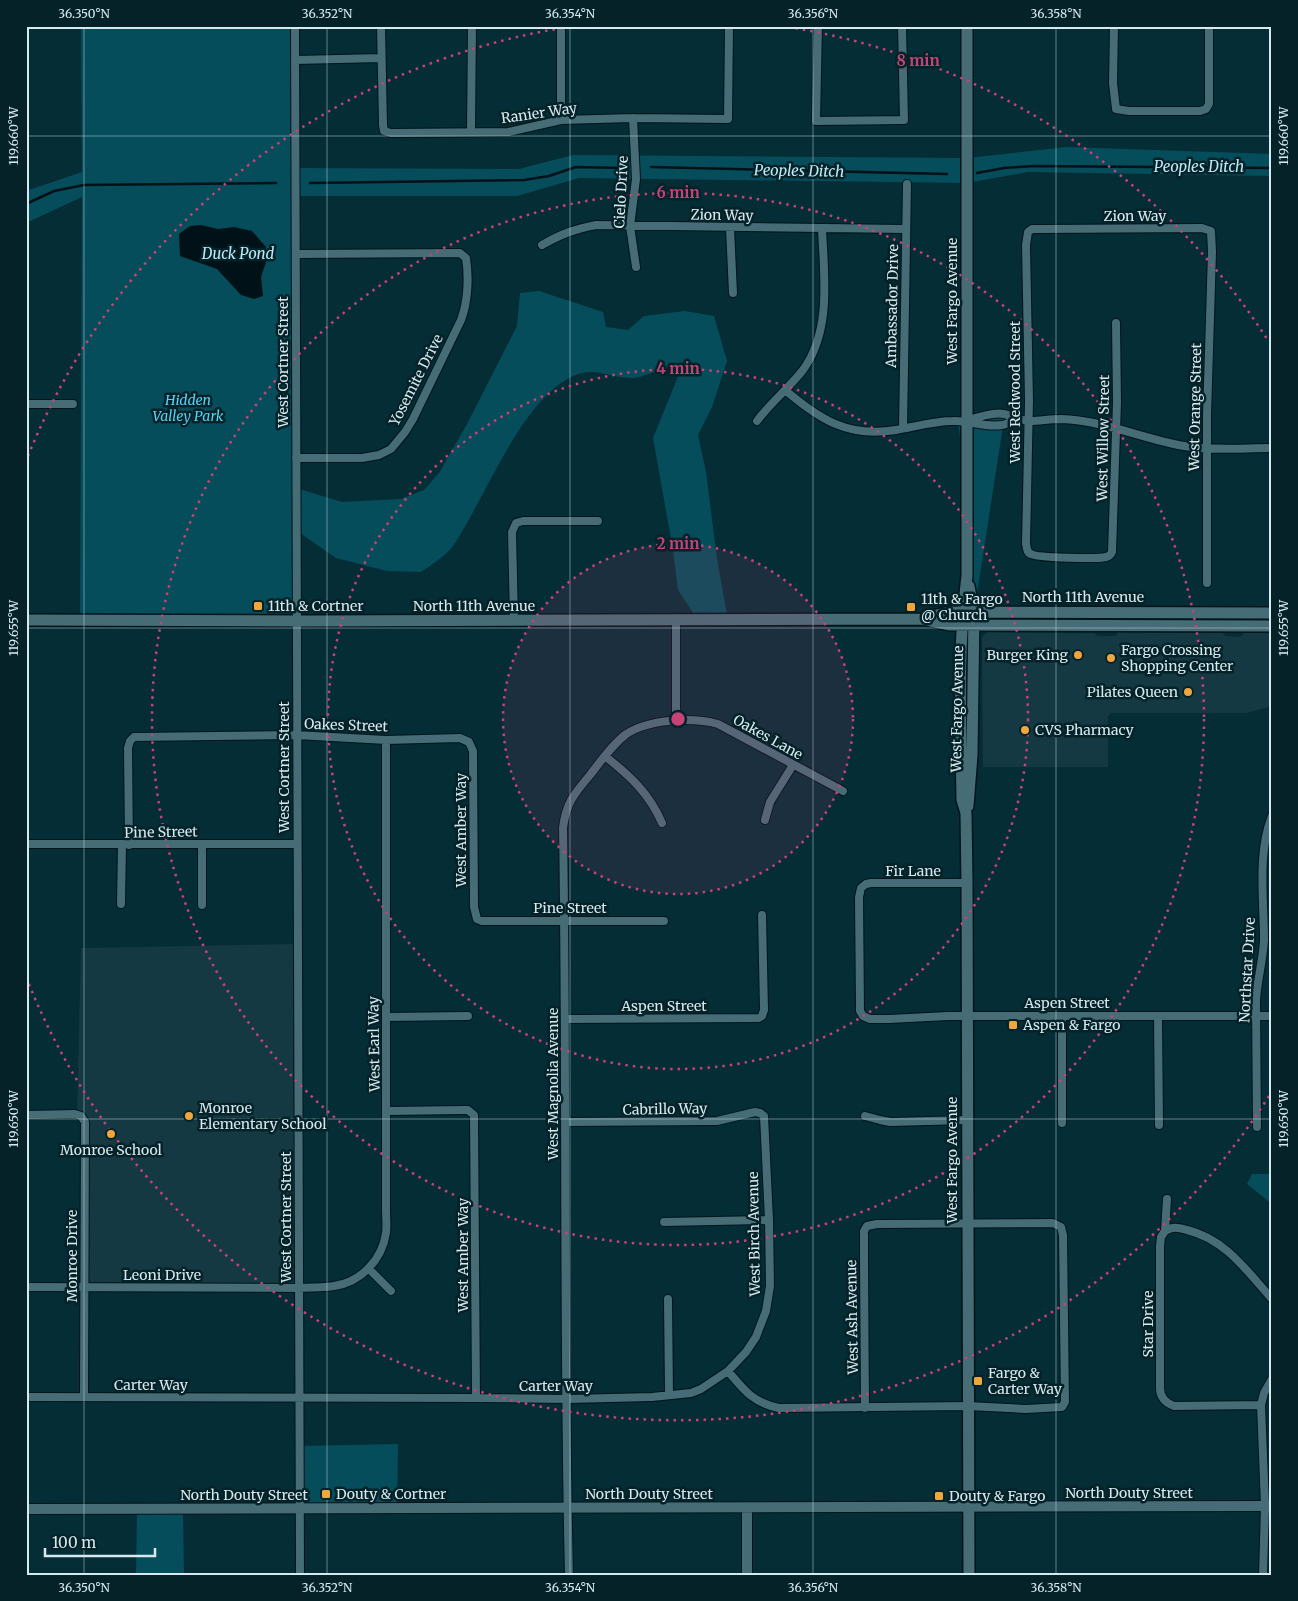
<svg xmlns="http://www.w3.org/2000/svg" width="1298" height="1601" font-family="Merriweather,serif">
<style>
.built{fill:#143942}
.green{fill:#064d5b}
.water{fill:#001117}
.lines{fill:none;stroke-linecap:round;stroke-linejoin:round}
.stream{stroke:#001117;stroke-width:2.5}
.minor-casing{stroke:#00141b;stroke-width:10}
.tertiary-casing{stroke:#00141b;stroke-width:12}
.secondary-casing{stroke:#00141b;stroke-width:14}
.minor{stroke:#466c76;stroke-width:8}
.tertiary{stroke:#466c76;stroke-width:10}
.secondary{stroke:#466c76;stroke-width:11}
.ticks{fill:none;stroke:#d5e9ef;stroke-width:1;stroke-opacity:0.45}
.ring{fill:none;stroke:#c64279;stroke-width:2.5;stroke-dasharray:2.5 5}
.poi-dot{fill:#efa73d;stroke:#052229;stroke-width:2}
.labels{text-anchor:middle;stroke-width:5;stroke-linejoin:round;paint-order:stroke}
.street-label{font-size:14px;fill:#d5e9ef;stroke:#052229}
.park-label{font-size:14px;font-style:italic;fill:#54d5f4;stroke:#052229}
.poi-label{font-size:14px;fill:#d5e9ef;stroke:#052229;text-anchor:start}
.water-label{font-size:15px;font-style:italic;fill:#beeaf6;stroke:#052229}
.centre{fill:#c64279;stroke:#052229;stroke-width:2.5}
.ring-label{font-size:15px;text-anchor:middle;font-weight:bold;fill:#c64279;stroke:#052229;stroke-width:5;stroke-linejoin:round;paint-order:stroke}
.neatline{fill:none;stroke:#d5e9ef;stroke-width:2}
.ticks-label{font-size:12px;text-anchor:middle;fill:#d5e9ef}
</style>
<rect width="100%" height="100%" fill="#052d36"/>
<path class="built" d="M987 632 1094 633 1098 636H1115L1118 632 1222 633 1226 636 1240 637 1244 633H1272V706L1247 713H1111L1108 717V767H983L982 638Z
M297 944 298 1288 84 1287 85 1128 77 1114 81 948Z"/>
<path class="green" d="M81 26H295L296 168 519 169 573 155 967 158 1067 147 1272 154V176L1028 172 967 183 579 178 517 196H296V488L342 502 401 499 424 490 439 473 466 426 517 326 520 293 539 291 603 312 606 327 628 330 644 316 685 311 714 316 727 361 712 407 698 435 706 472 717 559 728 620H698L678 590 673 550 653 438 679 374 673 366C663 368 641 378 633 378 609 378 595 365 571 377 520 402 485 499 453 546 446 556 431 565 421 572L387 571 336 558 297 531V621L80 620 82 197 26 223V191L82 172Z
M1004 414 1016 419 1003 426 974 613V625L964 470 958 421H949L957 417Z
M1252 1174H1272V1204L1247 1184Z
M398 1444 397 1509H299V1446Z
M137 1509H183L184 1575H136Z"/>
<path class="water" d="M201 225 218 229 234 227 252 231 266 247V262L261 277 263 296 254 299 241 295 217 269 180 256 179 234 190 226Z"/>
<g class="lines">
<path class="stream" d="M651 167 947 174
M977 173 1004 168 1033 166 1272 168
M310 183 524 180 549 176 576 167 621 168
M26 204 54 191 84 185 276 183"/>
<defs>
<path id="minor" d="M295 26 300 1575
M381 26 383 125 384 131 391 133 508 132 561 120 633 118 728 119 729 26
M561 26V120
M818 26 816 121 904 120 902 26
M1114 26 1113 83 1116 109 1129 111H1200L1206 109 1209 104V26
M295 60 381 58
M633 118 636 179 630 226 636 267
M471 131 472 26
M730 228 733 293
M542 245C561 234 575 229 596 225L906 229
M296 254 460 253 466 258C469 277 468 302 461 320L413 419 405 432 391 449 379 455 362 458H296
M1116 323 1117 402 1112 552C1110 555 1110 556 1106 557 1098 559 1037 558 1031 554 1027 553 1027 548 1026 544L1029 401 1026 245 1028 232 1032 229H1040L1202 228 1211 231 1212 252 1207 416V583
M785 390C819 419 848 438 896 430 914 427 934 421 953 421 969 420 985 428 1002 425 1006 425 1011 421 1016 419
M26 404H73
M757 421C771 402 789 388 803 370 832 330 824 275 822 229
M967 421C978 417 993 412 1004 414 1013 416 1020 421 1030 421 1040 421 1050 419 1061 419 1103 420 1143 439 1184 446 1213 451 1243 448 1272 448
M903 428 907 184
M514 621 512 532 516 523 523 521H598
M676 720V620
M605 756C630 776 649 793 662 823
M765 820 770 802 793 765
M26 844H297
M129 845 128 748 130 741 134 737 296 735 386 740 460 738 469 742 473 751 474 907 477 919 482 921H664
M967 883H871L866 884 861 888 859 897 860 1011 863 1016 870 1019H889L948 1016H1272
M121 904 122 845
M202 905V844
M386 1017 468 1016
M1158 1017 1159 1125
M566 1019 759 1018 762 1016 764 1010 762 915
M387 1111 463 1110H468L474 1115 476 1398
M26 1115 75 1114 81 1116 85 1122 84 1397
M865 1116 880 1120 890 1122 967 1120
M1062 1123V1016
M1257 1127 1256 1001C1257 980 1263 961 1264 940 1264 901 1257 853 1272 816
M1167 1199 1165 1231 1161 1237 1160 1246V1388C1160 1398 1166 1403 1174 1406L1261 1405
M664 1222 769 1220
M1165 1231C1173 1226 1179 1228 1187 1230 1225 1239 1247 1271 1272 1299
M369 1269 391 1291
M26 1287 298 1288C310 1287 323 1288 334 1286 361 1282 382 1260 386 1233 387 1226 386 1217 386 1210V740
M668 1299 669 1395
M728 1371C744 1390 753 1403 779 1408L968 1406 1026 1409 1062 1407 1065 1402 1063 1235 1061 1227 1053 1223C994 1223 936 1224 877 1224L867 1226 864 1231V1261L865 1408
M26 1397 476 1398 568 1399 652 1397 691 1393 701 1389 728 1371 746 1352 756 1337 766 1311 770 1286 769 1220 764 1116 760 1113 755 1112 717 1121 566 1122
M569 1575C563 1326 567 1077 563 828 566 803 574 794 590 775 601 761 611 746 625 735 647 719 692 717 718 724L843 791
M1263 1575 1265 1506 1261 1405 1264 1393 1272 1379"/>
<path id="tertiary" d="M747 1508V1575
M26 1509 1272 1506"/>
<path id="secondary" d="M967 26V576C957 651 961 726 962 800L966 813 967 883 969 1575
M924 618 949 612 1272 613
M26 620 308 621 922 619 950 625 1272 626
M968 806 972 755 974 613 969 586"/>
</defs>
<use href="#minor" class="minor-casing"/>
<use href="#tertiary" class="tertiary-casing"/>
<use href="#secondary" class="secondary-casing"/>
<use href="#minor" class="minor"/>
<use href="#tertiary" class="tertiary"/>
<use href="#secondary" class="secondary"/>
</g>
<path class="ticks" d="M84 26V1575M327 26V1575M570 26V1575M813 26V1575M1056 26V1575M26 136H1272M26 628H1272M26 1119H1272"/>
<circle cx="678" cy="719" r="175" fill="#c64279" fill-opacity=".12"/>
<g class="ring">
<circle cx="678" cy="719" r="175"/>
<circle cx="678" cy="719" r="350"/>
<circle cx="678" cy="719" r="526"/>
<path d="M1269 1096A701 701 0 0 1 28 982M28 456A701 701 0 0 1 568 27M788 27A701 701 0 0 1 1269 342"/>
</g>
<g class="poi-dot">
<rect x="253" y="601" width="10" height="10" rx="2.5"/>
<rect x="906" y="602" width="10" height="10" rx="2.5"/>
<circle cx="1078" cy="655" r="5"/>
<circle cx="1111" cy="658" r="5"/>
<circle cx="1188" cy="692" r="5"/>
<circle cx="1025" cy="730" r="5"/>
<rect x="1008" y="1020" width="10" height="10" rx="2.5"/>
<circle cx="189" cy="1116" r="5"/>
<circle cx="111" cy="1134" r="5"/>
<rect x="973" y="1376" width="10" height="10" rx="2.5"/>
<rect x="321" y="1489" width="10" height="10" rx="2.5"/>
<rect x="934" y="1491" width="10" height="10" rx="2.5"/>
</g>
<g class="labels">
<g class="street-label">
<text transform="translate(539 113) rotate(-8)" y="5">Ranier Way</text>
<text transform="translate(621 192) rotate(-87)" y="5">Cielo Drive</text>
<text transform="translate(722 215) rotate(1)" y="5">Zion Way</text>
<text x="1135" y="221">Zion Way</text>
<text transform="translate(952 301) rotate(-90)" y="5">West Fargo Avenue</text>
<text transform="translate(892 306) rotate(-89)" y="5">Ambassador Drive</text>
<text transform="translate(283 362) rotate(-90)" y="5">West Cortner Street</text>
<text transform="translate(416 380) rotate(-63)" y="5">Yosemite Drive</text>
<text transform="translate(1015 392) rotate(-90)" y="5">West Redwood Street</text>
<text transform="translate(1195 407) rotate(-89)" y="5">West Orange Street</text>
<text transform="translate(1103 438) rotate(-89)" y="5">West Willow Street</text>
<text x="1083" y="602">North 11th Avenue</text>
<text x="474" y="611">North 11th Avenue</text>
<text transform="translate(957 709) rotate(-89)" y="5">West Fargo Avenue</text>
<text transform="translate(346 725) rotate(2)" y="5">Oakes Street</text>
<text transform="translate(768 737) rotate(29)" y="5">Oakes Lane</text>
<text transform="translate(284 767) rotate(-90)" y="5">West Cortner Street</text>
<text transform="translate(461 830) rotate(-90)" y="5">West Amber Way</text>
<text transform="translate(161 832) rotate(-1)" y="5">Pine Street</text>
<text x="913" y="876">Fir Lane</text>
<text x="570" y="913">Pine Street</text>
<text transform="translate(1247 970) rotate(-87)" y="5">Northstar Drive</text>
<text x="1067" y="1008">Aspen Street</text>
<text x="664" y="1011">Aspen Street</text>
<text transform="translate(374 1044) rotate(-91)" y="5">West Earl Way</text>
<text transform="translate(553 1084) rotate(-90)" y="5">West Magnolia Avenue</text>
<text transform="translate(665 1109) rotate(-1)" y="5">Cabrillo Way</text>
<text transform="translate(952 1160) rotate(-90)" y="5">West Fargo Avenue</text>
<text transform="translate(286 1217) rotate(-90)" y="5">West Cortner Street</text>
<text transform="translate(754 1234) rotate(-91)" y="5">West Birch Avenue</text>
<text transform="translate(463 1255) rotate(-90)" y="5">West Amber Way</text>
<text transform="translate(72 1256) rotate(-90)" y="5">Monroe Drive</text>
<text x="162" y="1280">Leoni Drive</text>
<text transform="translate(852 1317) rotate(-91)" y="5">West Ash Avenue</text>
<text transform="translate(1148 1324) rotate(-90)" y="5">Star Drive</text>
<text x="151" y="1390">Carter Way</text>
<text x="556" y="1391">Carter Way</text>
<text x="1129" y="1498">North Douty Street</text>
<text x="649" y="1499">North Douty Street</text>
<text x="244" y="1500">North Douty Street</text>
</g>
<g class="park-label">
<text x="188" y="405">Hidden<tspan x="188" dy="16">Valley Park</tspan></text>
</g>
<g class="poi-label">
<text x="921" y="604">11th &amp; Fargo<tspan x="921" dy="16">@ Church</tspan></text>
<text x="268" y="611">11th &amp; Cortner</text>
<text x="1121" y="655">Fargo Crossing<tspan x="1121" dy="16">Shopping Center</tspan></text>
<text x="1068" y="660" text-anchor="end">Burger King</text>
<text x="1178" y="697" text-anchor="end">Pilates Queen</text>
<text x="1035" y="735">CVS Pharmacy</text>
<text x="1023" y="1030">Aspen &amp; Fargo</text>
<text x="199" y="1113">Monroe<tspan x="199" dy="16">Elementary School</tspan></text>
<text x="111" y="1155" text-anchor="middle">Monroe School</text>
<text x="988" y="1378">Fargo &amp;<tspan x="988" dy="16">Carter Way</tspan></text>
<text x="336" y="1499">Douty &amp; Cortner</text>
<text x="949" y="1501">Douty &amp; Fargo</text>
</g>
<g class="water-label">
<text x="1199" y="172">Peoples Ditch</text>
<text transform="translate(799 171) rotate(1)" y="5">Peoples Ditch</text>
<text x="238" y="259">Duck Pond</text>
</g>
</g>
<circle cx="678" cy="719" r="8" class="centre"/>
<g class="ring-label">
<text x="918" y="66">8 min</text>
<text x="678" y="198">6 min</text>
<text x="678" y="374">4 min</text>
<text x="678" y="549">2 min</text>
</g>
<rect width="1298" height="1601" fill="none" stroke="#052229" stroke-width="55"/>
<path d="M45 1548v8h110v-8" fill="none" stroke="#d5e9ef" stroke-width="2.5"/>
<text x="52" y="1548" font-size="15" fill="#d5e9ef" stroke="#052229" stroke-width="4" paint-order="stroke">100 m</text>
<rect x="28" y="28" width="1242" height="1546" class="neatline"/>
<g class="ticks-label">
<text x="84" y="18">36.350°N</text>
<text x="327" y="18">36.352°N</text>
<text x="570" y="18">36.354°N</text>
<text x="813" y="18">36.356°N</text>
<text x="1056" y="18">36.358°N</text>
<text transform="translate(14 136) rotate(-90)" y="4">119.660°W</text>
<text transform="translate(1284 136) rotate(-90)" y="4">119.660°W</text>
<text transform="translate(1284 628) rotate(-90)" y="4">119.655°W</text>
<text transform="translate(14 628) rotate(-90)" y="4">119.655°W</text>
<text transform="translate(1284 1119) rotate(-90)" y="4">119.650°W</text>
<text transform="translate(14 1119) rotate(-90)" y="4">119.650°W</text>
<text x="84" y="1592">36.350°N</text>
<text x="327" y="1592">36.352°N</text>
<text x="570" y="1592">36.354°N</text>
<text x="813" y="1592">36.356°N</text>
<text x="1056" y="1592">36.358°N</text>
</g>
</svg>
